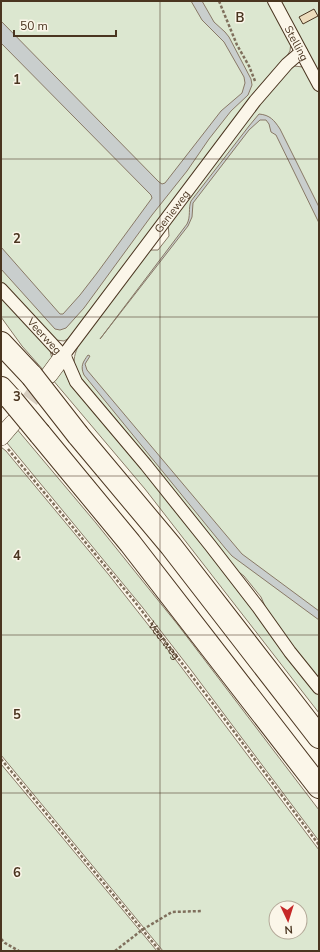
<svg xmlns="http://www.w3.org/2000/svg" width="320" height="952" font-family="'Nunito Sans',sans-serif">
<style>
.green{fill:#dce7d0;stroke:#887966;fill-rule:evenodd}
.water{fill:#c9cecd;stroke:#887966}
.building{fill:#ecdcbc;stroke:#4a3520}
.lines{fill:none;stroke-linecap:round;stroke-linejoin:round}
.secondary-tunnel{stroke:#d8cfc1;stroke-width:17;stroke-dasharray:17 8;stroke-linecap:butt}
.street-casing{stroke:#4a3520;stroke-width:14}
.secondary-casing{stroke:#4a3520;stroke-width:18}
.highway-casing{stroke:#4a3520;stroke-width:24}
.path{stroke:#7f6f5c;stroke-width:2.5;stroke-dasharray:3 2;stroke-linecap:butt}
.street{stroke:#fbf6e9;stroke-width:12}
.secondary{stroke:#fbf6e9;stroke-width:17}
.highway{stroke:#fbf6e9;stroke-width:22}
.highway-bridge-casing{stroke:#4a3520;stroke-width:24;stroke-linecap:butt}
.highway-bridge{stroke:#fbf6e9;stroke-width:22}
.grid{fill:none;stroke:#4a3520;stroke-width:1;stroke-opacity:0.55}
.labels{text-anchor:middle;stroke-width:3;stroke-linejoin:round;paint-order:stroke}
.street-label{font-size:11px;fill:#4a3520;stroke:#fbf6e9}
.grid-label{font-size:13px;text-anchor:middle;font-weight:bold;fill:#4a3520;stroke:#fbf6e9;stroke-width:3;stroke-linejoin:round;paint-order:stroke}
</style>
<rect width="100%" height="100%" fill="#fbf6e9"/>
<path class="green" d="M1 1H270L291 42 290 51 285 59 71 337 64 341 56 340 1 283Z
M278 1H319V78Z
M294 66 303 67 311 77 319 92V680L268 613 261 597 244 576 232 567 86 386C74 368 70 364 79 344L147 250H158L169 236 168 223 276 82Z
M1 295 50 350 52 359 45 372 22 346 1 317Z
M63 368 71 386 82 396 212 554 319 695V713L145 489 52 379Z
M16 428 96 523 178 625 319 810V841L191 670 143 608 7 443Z
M1 447 6 451 109 575 179 664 319 850V951H163L1 755ZM276 908H300V932H276Z
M1 764 157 951H1Z"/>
<path class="water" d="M191 1H202L214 22 225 32 229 37 251 79 252 85 248 95 231 111 209 139 187 171 152 215 84 308 66 328 60 330 55 329 1 269V247L60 314H63L80 295 97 273 152 198 151 195 1 43V21L159 182 162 184 165 183 221 111 242 93 245 83 244 77 224 42 202 20Z
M259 114C270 115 274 120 280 129L319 207V223L276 135 271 132 269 124 266 120H260L249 130 193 203 192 217 188 226 100 339 187 224C191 216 188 209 191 201L249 126Z
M88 355 90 356 85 364 87 370 242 554 319 611V620L232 556 225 548 84 375C80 366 83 362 88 355Z"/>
<path class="building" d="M314 9 318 16 303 24 299 17Z"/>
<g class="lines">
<path class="secondary-tunnel" d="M15 420 47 377"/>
<defs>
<g id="street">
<path id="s2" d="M274 1 319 85"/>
<path id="s3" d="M1 289 66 359 76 382 146 465 210 545 258 607 290 652 319 688"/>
<path id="s4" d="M63 356 255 101 287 64 301 52"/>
</g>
<path id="secondary" d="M49 375 63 356
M1 437 13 423"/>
<path id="highway" d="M1 343 32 376
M1 388 11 399
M40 434 130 543 319 787
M78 435 171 546 319 737"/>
</defs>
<use href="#street" class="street-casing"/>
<use href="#secondary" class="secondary-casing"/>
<use href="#highway" class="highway-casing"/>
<g class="path">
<path d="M219 1 237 45 249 66 255 81"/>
<path id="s1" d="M8 449 135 602 217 709 319 845"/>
<path d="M1 759 160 951"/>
<path d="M1 939 5 943 19 951"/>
<path d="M115 951 142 930 172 912 202 911"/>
</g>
<use href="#street" class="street"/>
<use href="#secondary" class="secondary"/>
<use href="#highway" class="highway"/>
<defs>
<path id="highway-bridge" d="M32 376 78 435
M11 399 40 434"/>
</defs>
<use href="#highway-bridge" class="highway-bridge-casing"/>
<use href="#highway-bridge" class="highway-bridge"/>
</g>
<path class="grid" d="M160 1V951M1 159H319M1 317H319M1 476H319M1 635H319M1 793H319"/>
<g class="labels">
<g class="street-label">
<text dy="4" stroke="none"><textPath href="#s2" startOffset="48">Stelling</textPath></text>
<text dy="4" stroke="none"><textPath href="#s4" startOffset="181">Genieweg</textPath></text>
<text dy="4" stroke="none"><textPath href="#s3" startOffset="64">Veerweg</textPath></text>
<text dy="4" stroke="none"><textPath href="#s1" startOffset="247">Veerweg</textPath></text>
</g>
</g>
<g class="grid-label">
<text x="240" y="22">B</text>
<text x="17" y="84">1</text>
<text x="17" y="243">2</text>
<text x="17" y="401">3</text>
<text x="17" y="560">4</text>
<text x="17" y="719">5</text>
<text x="17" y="877">6</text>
</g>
<rect width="320" height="952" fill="none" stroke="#4a3520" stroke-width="4"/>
<g transform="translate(288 920) rotate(176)"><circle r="19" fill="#fbf6e9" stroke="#b4a999"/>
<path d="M0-3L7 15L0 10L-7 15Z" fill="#c62828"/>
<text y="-6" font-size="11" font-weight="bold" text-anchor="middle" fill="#4a3520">N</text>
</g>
<path d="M14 30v6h102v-6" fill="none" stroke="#4a3520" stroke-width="2"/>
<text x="20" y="30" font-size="12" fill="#4a3520" stroke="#fbf6e9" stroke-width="3" paint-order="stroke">50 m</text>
</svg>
